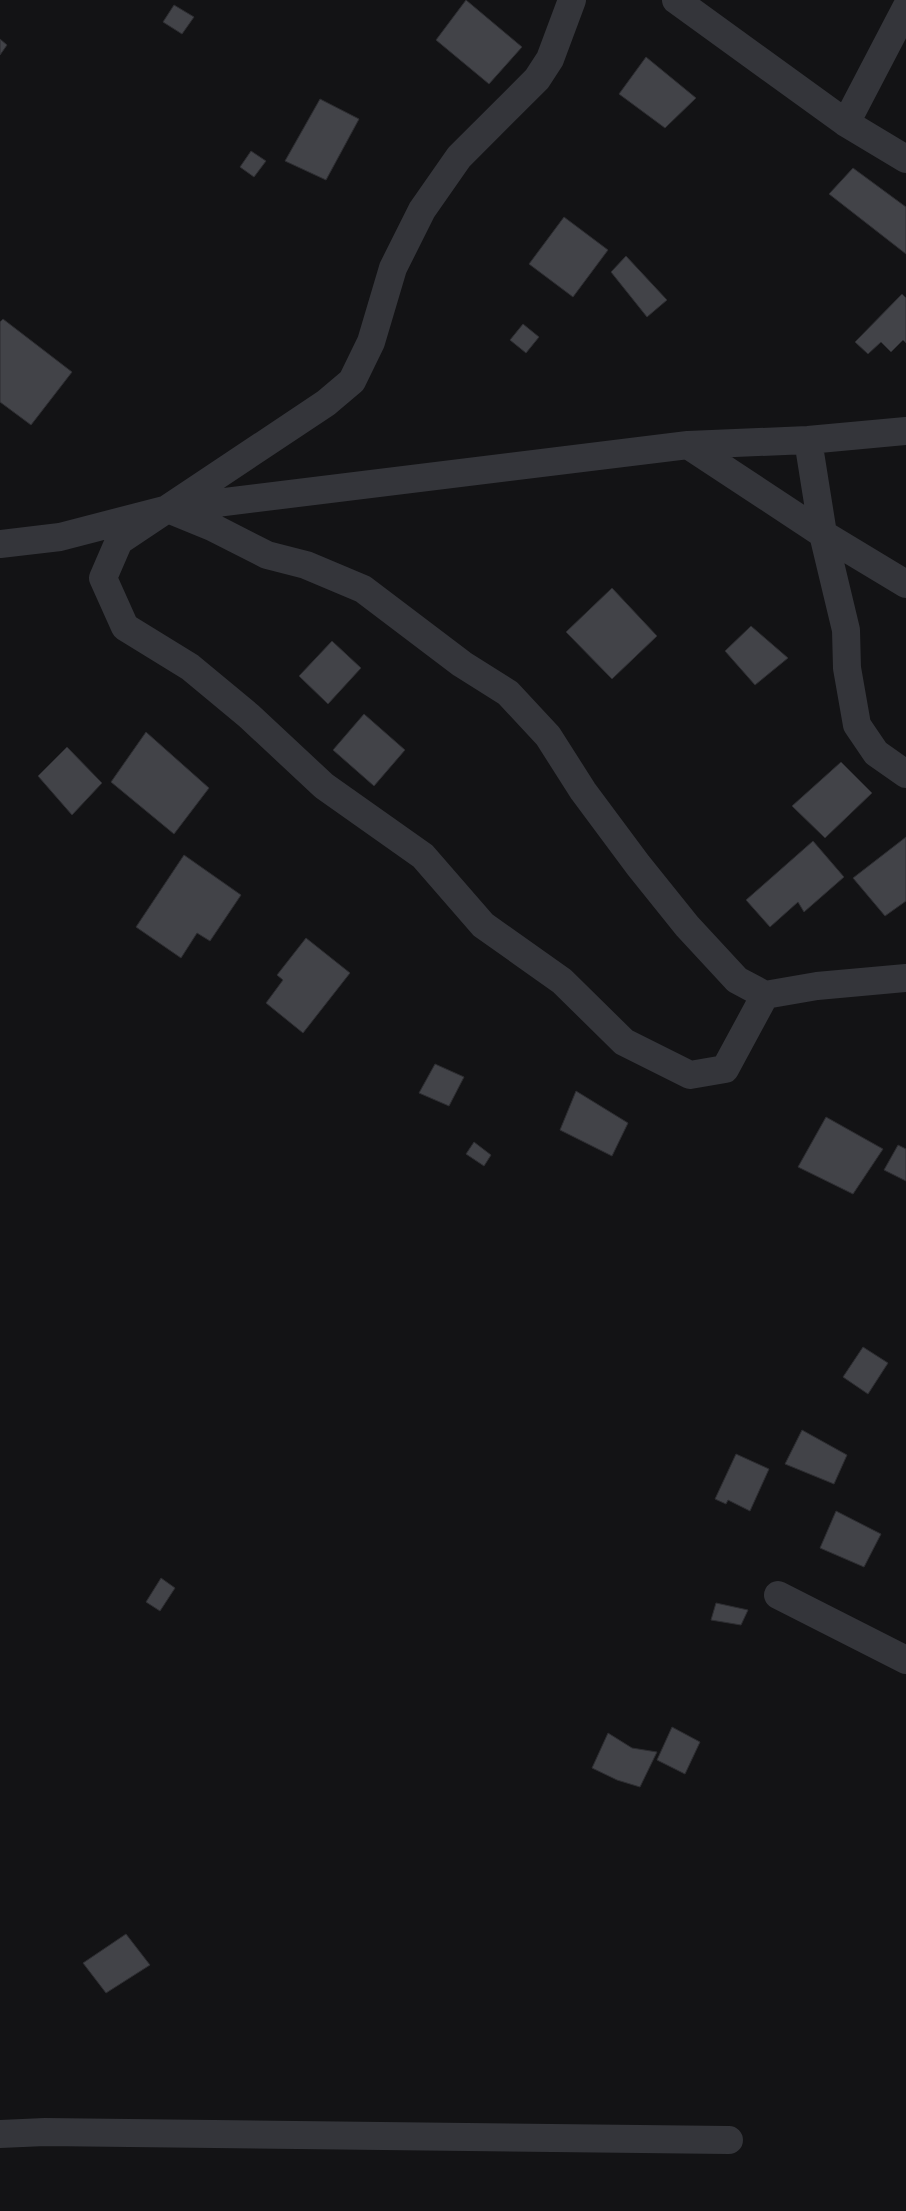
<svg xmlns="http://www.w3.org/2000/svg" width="906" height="2211" font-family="Lato,sans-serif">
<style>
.building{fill:#424348;stroke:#2d2d31}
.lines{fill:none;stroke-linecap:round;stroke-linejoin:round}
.street{stroke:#34353a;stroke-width:28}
</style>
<rect width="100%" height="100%" fill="#131315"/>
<path class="building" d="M466 0 522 47 489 84 436 40Z
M174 5 194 17 182 34 163 22Z
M0 39 7 45 0 55Z
M646 57 696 98 665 128 619 94Z
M320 99 359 119 326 180 285 161Z
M251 151 266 161 254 177 240 167Z
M853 168 906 207V254L829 194Z
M564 217 608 250 573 297 529 264Z
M626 256 667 300 647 317 611 272Z
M902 294 906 298V343L903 340 891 352 881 342 868 354 855 342Z
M3 319 72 372 31 425 0 402V322Z
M523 324 539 337 526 353 510 340Z
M612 588 657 636 612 679 566 632Z
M751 626 788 658 755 685 725 651Z
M332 641 361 668 328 704 299 676Z
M364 714 405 750 374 786 333 750Z
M146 732 209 788 174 834 111 782Z
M67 747 102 783 72 815 38 776Z
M841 762 872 793 825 838 792 806Z
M906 837V901L885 916 853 878Z
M813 841 844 877 804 912 798 902 770 927 746 900Z
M184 855 241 895 210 941 197 933 181 958 136 927Z
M306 938 350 973 303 1033 266 1003 283 980 277 975Z
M435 1064 464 1077 449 1106 419 1093Z
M576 1091 628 1123 612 1156 560 1130Z
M826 1117 883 1149 853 1194 798 1167Z
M474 1142 491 1155 484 1166 466 1154Z
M898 1145 906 1149V1181L884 1170Z
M863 1347 888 1363 868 1394 843 1377Z
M802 1430 847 1455 834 1484 785 1464Z
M736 1454 769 1469 750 1511 728 1500 726 1504 715 1499Z
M836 1511 881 1534 864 1567 820 1548Z
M161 1578 175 1588 160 1611 146 1602Z
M716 1603 748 1610 741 1625 711 1620Z
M672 1727 700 1742 685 1774 657 1760Z
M608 1733 632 1748 657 1752 640 1787 617 1780 592 1768Z
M126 1934 150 1965 106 1993 83 1963Z"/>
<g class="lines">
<path class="street" d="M572 0 550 59 537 79 459 157 422 210 393 268 371 342 352 381 326 403 119 541 103 578 125 627 190 667 249 716 324 786 423 856 483 925 562 981 624 1042 690 1075 725 1069 765 995
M676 0 846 123 906 159
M846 123 906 8
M808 440 823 534 906 584
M688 445 823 534 846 630 847 668 857 725 876 753 906 774
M168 509 212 527 267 555 306 565 363 589 462 664 508 693 548 736 583 791 638 865 687 926 737 980 765 995 817 986 906 978
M0 544 60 537 168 509 688 445 808 440 906 431
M778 1595 906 1660
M0 2134 45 2132 729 2140"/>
</g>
</svg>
